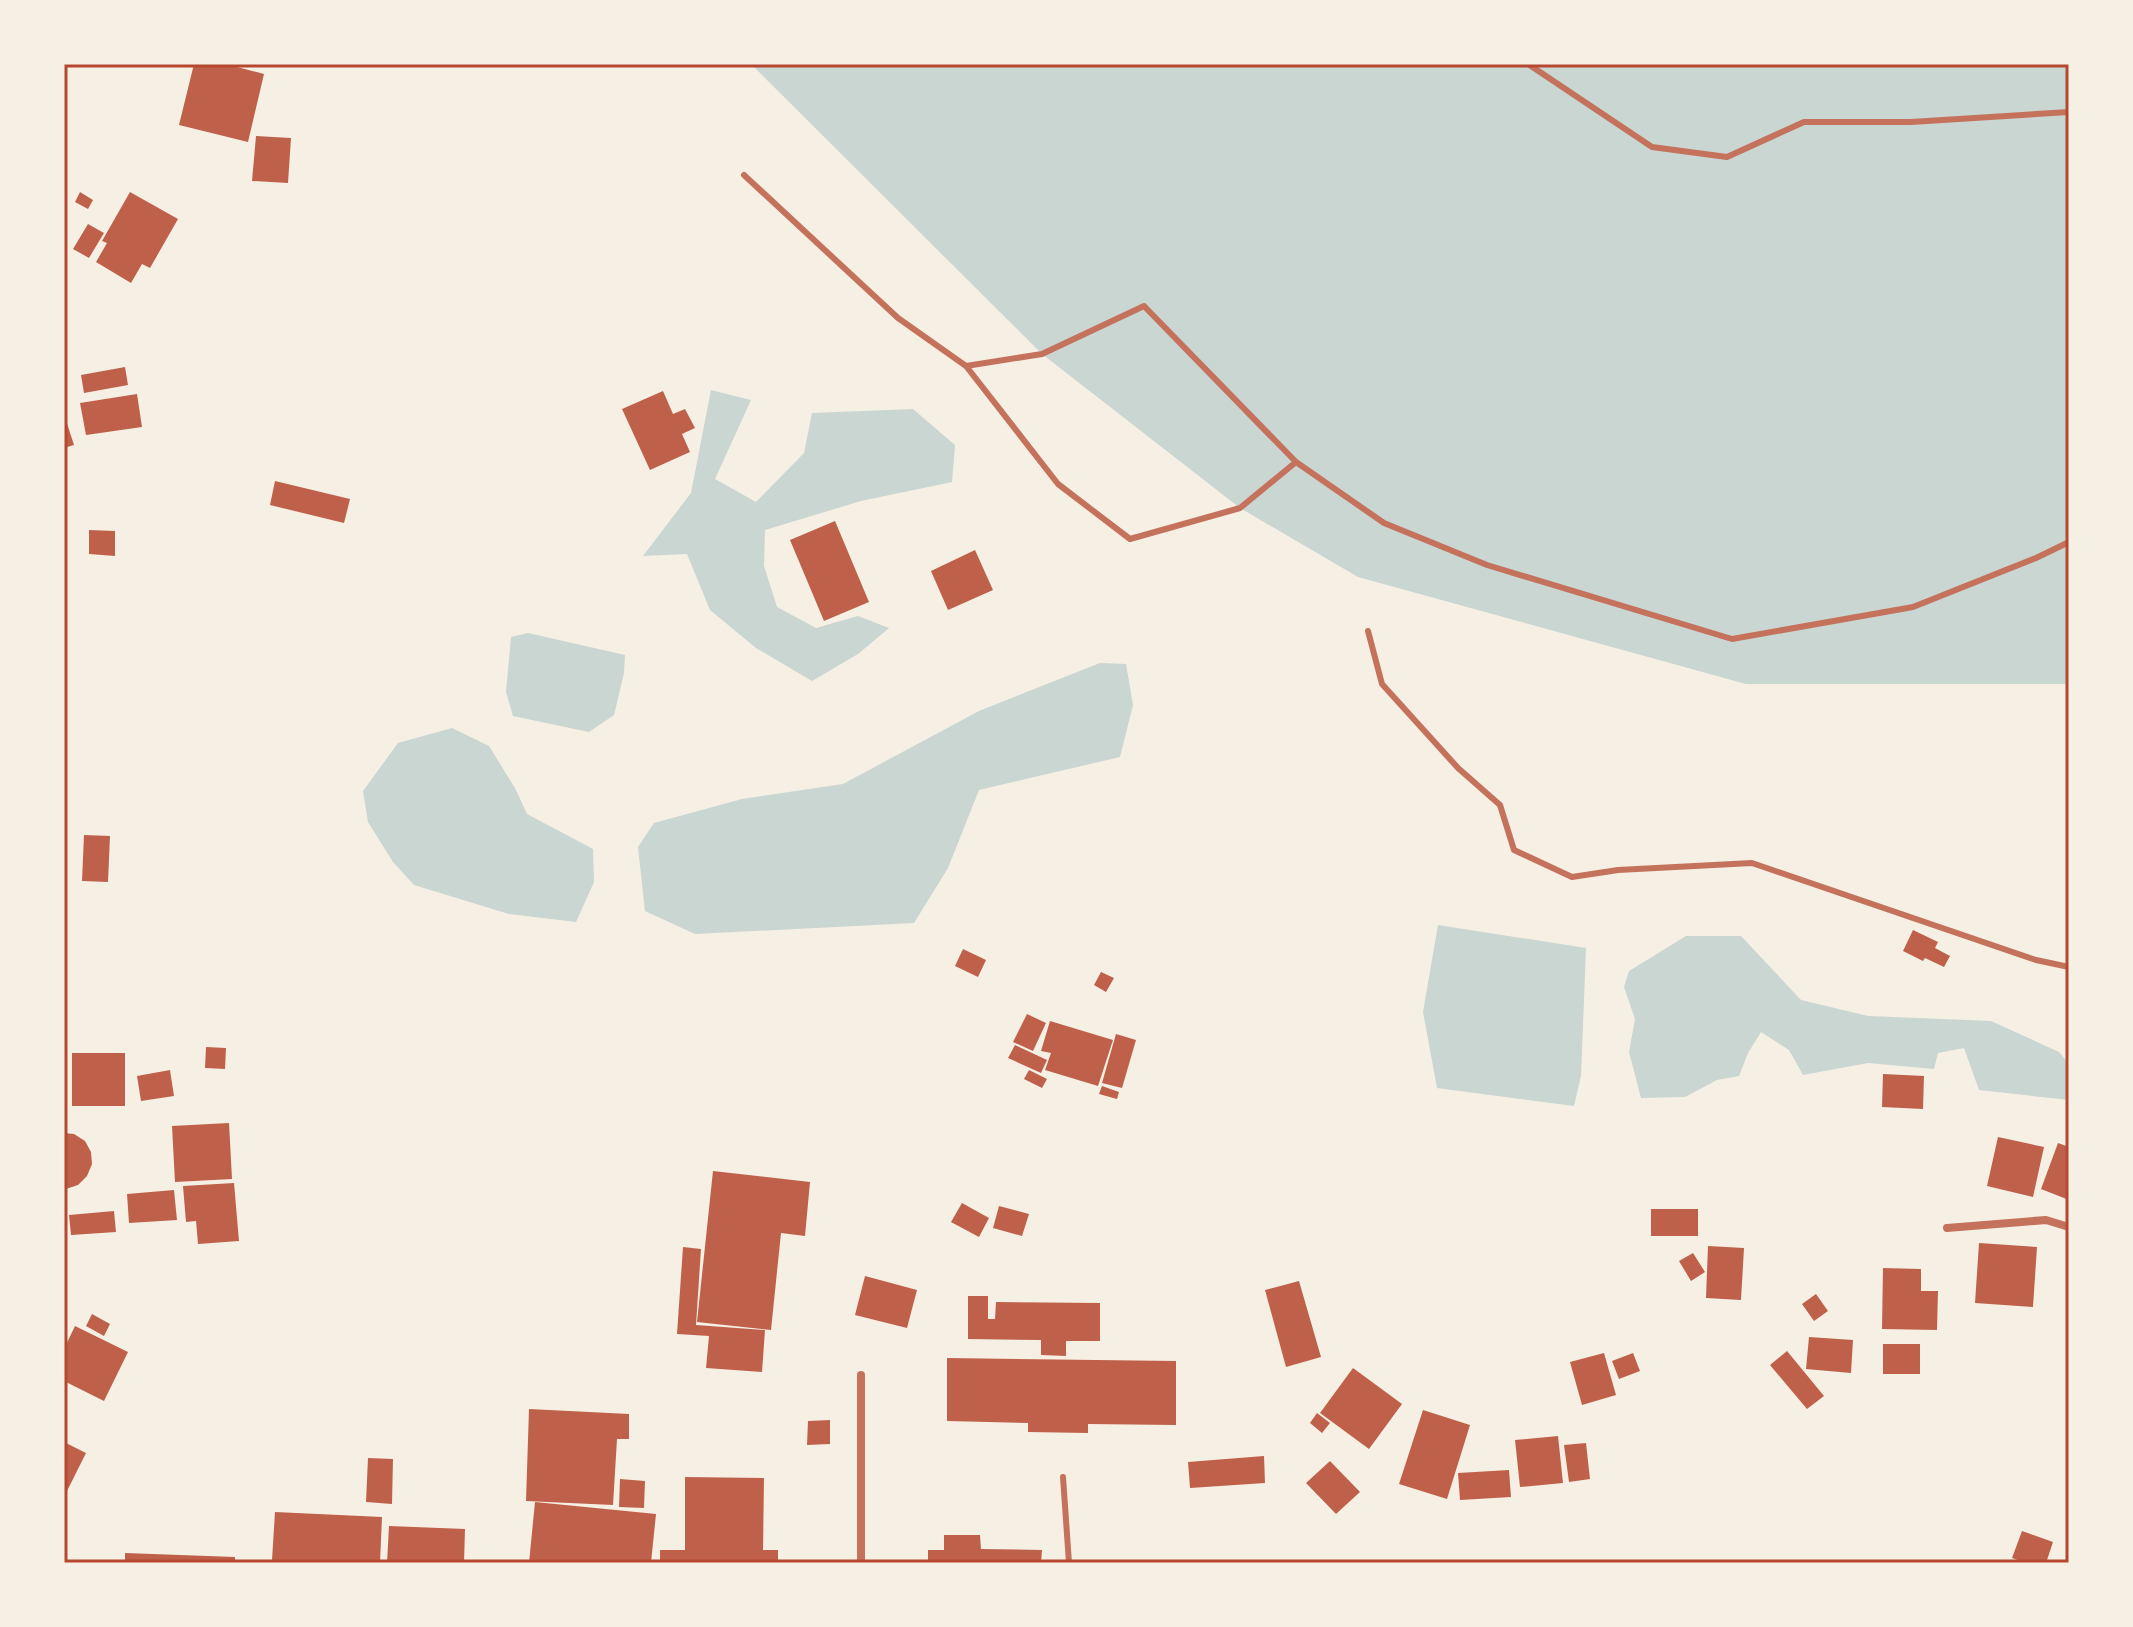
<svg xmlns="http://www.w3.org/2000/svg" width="2133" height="1627" font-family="Arial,sans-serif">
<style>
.water{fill:#c9d6d2}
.building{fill:#bf614a}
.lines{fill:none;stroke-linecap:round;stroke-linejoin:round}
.service{stroke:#c5725c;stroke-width:6}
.minor{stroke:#c5725c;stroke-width:8}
.neatline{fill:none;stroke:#b5482f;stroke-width:3}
</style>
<rect width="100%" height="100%" fill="#f6efe4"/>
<path class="water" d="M751 64H2069V684H1746L1358 577 1240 508 1042 354Z
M711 390 751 400 715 479 756 502 804 453 812 413 913 409 955 445 952 482 861 501 765 530 764 566 777 607 816 628 858 616 889 628 858 654 812 681 756 648 710 610 687 554 643 556 691 493Z
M528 633 625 655 624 673 614 715 589 732 513 716 506 692 511 637Z
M1100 663 1126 664 1133 705 1120 757 979 790 948 868 914 923 695 934 645 911 638 847 654 823 742 799 843 784 979 711Z
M452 728 489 746 515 788 527 814 593 849 594 882 576 922 509 914 414 885 393 862 368 822 363 791 398 743Z
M1438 925 1586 948 1581 1076 1574 1106 1437 1088 1423 1012Z
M1686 936H1741L1801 1000 1868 1016 1991 1021 2059 1052 2069 1064V1100L1979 1090 1964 1048 1938 1053 1934 1069 1868 1063 1803 1075 1789 1050 1761 1032 1748 1053 1739 1076 1717 1080 1685 1097 1641 1098 1629 1052 1635 1019 1624 987 1629 971Z"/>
<path class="building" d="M194 64H226L264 74 248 142 179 125Z
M256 136 291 138 288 183 252 181Z
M80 192 93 200 88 209 75 202Z
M130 192 178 219 150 268 142 264 131 283 96 262 107 243 102 241Z
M88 224 104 233 89 258 73 249Z
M125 367 128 385 84 393 81 375Z
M663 391 673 414 685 409 695 428 682 434 690 452 650 470 622 409Z
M137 394 142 427 86 435 80 403Z
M64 414 74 445 64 448Z
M275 481 350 499 344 523 270 505Z
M835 521 869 602 824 621 790 540Z
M89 530 115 531V556L89 554Z
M975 550 993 590 948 610 931 571Z
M84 835 110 836 108 882 82 881Z
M1913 930 1938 942 1935 948 1950 956 1944 967 1925 958 1923 961 1903 951Z
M963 949 986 960 978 977 955 966Z
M1101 972 1114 978 1106 992 1094 985Z
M1027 1014 1046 1023 1033 1051 1013 1042Z
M1050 1021 1113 1040 1098 1086 1045 1070 1051 1053 1041 1051Z
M1116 1034 1136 1040 1122 1088 1102 1083Z
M1015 1045 1047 1060 1041 1073 1008 1058Z
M206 1047 226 1048 225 1069 205 1068Z
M72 1053H125V1106H72Z
M170 1070 174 1096 141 1101 137 1076Z
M1029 1070 1047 1079 1042 1088 1024 1079Z
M1883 1074 1924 1076 1923 1109 1882 1107Z
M1102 1086 1119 1092 1117 1099 1099 1094Z
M229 1123 232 1179 175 1182 172 1126Z
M64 1133 74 1134 85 1141 91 1152 92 1164 87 1176 78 1185 66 1189 64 1188Z
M1998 1137 2044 1147 2033 1197 1987 1186Z
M2058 1143 2069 1147V1200L2041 1189Z
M713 1171 810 1182 805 1236 781 1233 771 1330 697 1322Z
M234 1183 239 1241 198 1244 196 1221 186 1222 183 1186Z
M174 1190 177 1220 129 1223 127 1194Z
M962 1203 989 1218 979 1237 951 1222Z
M999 1206 1029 1214 1022 1236 993 1228Z
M1651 1209H1698V1236H1651Z
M114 1211 116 1232 71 1235 69 1215Z
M1979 1243 2037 1247 2033 1307 1975 1303Z
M1708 1246 1744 1248 1741 1300 1706 1298Z
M683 1247 701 1249 696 1325 765 1330 762 1372 706 1368 709 1336 677 1334Z
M1693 1253 1705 1272 1691 1281 1679 1261Z
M1883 1268 1921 1269V1291H1938L1937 1330 1882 1329Z
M865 1276 917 1290 907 1328 855 1315Z
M1299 1281 1321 1357 1286 1367 1265 1290Z
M1816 1294 1828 1311 1814 1321 1802 1304Z
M968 1296H988V1319H995L996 1302 1100 1303V1341H1066V1356L1041 1355V1340L968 1339Z
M92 1314 110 1324 104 1336 86 1326Z
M75 1326 128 1352 104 1401 64 1381V1349Z
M1809 1337 1853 1340 1851 1373 1806 1369Z
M1883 1344H1920V1374H1883Z
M1787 1351 1824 1396 1807 1409 1770 1365Z
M1604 1353 1616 1395 1582 1405 1570 1362Z
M1633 1353 1640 1371 1619 1379 1612 1361Z
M947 1358 1176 1361V1425L1088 1424V1433L1028 1432V1423L947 1421Z
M1353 1368 1402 1404 1369 1449 1320 1413Z
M529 1409 629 1414V1439H617L613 1505 526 1501Z
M1423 1410 1470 1425 1447 1499 1399 1484Z
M1317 1413 1330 1423 1322 1433 1310 1423Z
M830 1420V1444L807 1445 808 1421Z
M1558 1436 1563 1483 1520 1487 1515 1440Z
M64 1442 86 1453 64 1497Z
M1586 1443 1590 1479 1569 1482 1564 1445Z
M1264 1456 1265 1483 1190 1488 1188 1462Z
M368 1458 393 1459 392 1504 366 1502Z
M1330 1461 1360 1492 1336 1514 1306 1483Z
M1509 1470 1511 1497 1460 1500 1458 1473Z
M685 1477 764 1478 763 1550H778V1563H660V1550H685Z
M620 1479 645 1481 644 1508 619 1507Z
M535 1502 656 1514 651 1563H529Z
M275 1512 382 1517 380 1563 272 1560Z
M389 1526 465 1529 464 1563H387Z
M2022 1531 2053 1542 2046 1563H2026L2012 1558Z
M944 1535H980L981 1549 1042 1550 1041 1563H928V1550H944Z
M125 1553 235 1557V1563H125Z"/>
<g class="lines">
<path class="service" d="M1528 64 1652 147 1727 157 1804 122H1911L2069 112
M744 175 898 318 966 366 1058 484 1130 539 1240 508 1296 462
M966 366 1042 354 1144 306 1296 462 1384 523 1487 565 1732 639 1913 607 2036 558 2069 542
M1368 631 1382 684 1458 768 1500 805 1514 850 1572 877 1618 870 1752 863 2036 960 2069 967
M1063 1477 1069 1563"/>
<path class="minor" d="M1947 1228 2046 1220 2069 1227
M861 1563V1375"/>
</g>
<rect width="2133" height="1627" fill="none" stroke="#f6efe4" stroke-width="132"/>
<rect x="66" y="66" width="2001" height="1495" class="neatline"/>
</svg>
